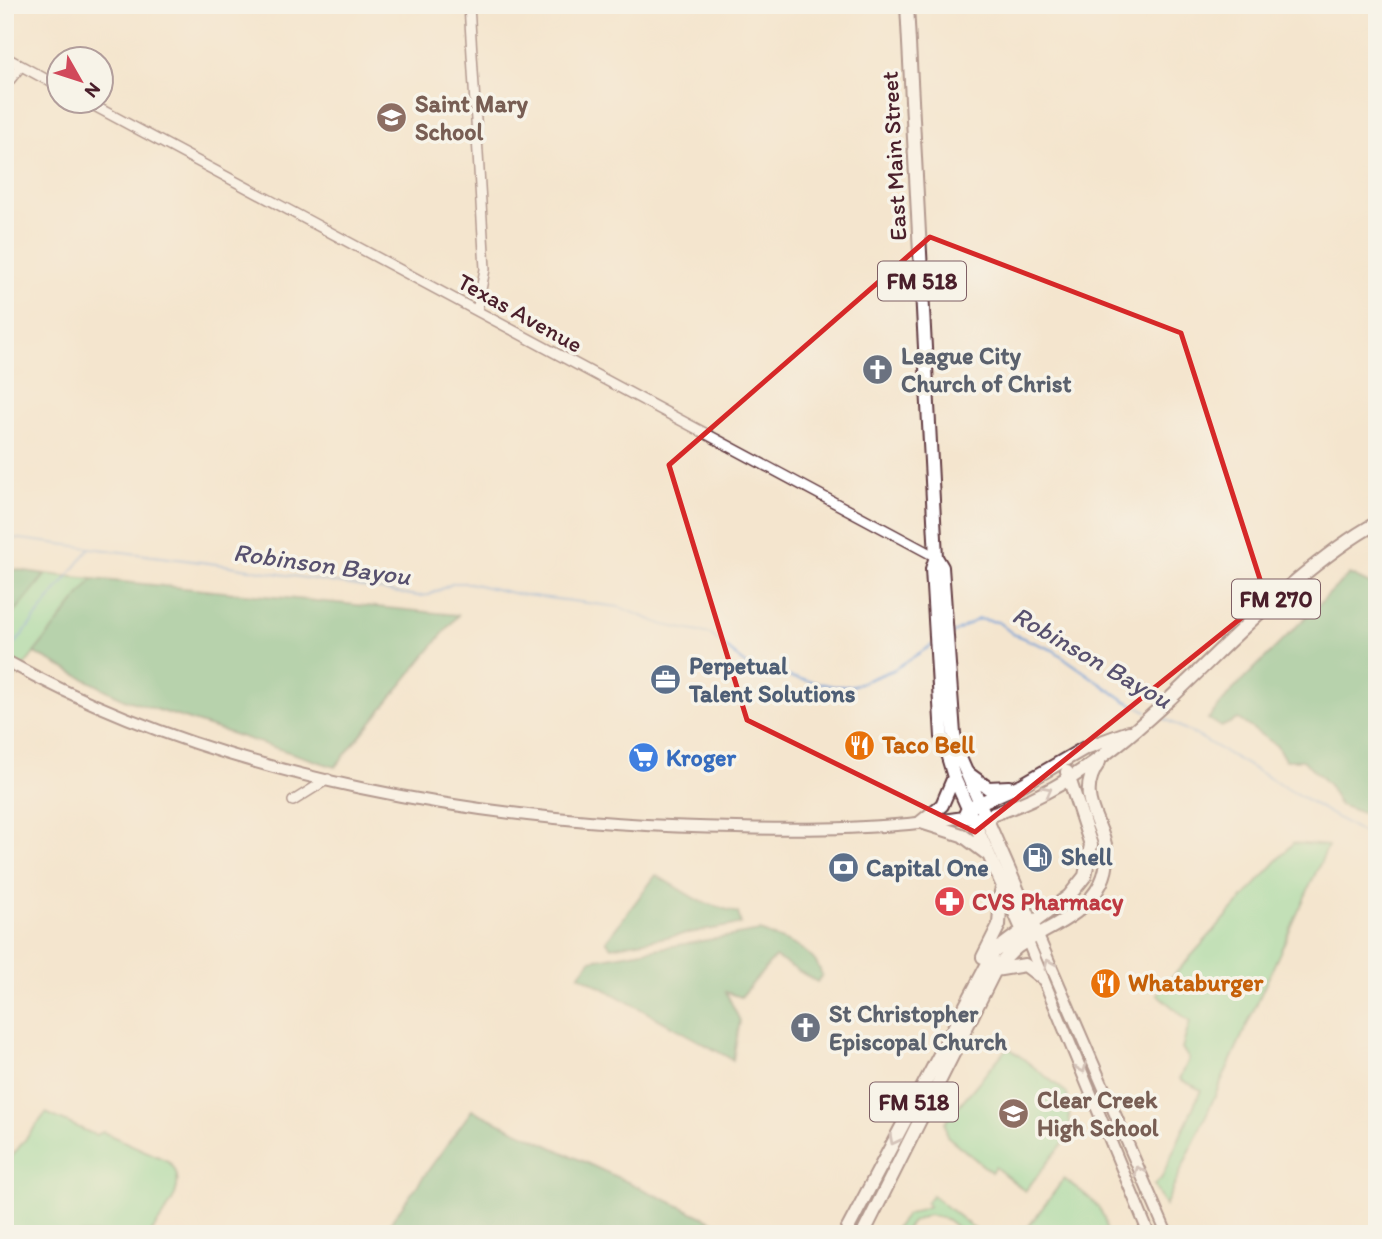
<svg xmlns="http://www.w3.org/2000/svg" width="1382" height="1239" font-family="Itim,sans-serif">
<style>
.green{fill:#87da9b;stroke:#687c63;stroke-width:2}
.forest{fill:#6dba83;stroke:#5c6c57;stroke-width:2}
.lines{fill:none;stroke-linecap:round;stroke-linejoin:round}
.stream{stroke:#6d9cd6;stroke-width:2}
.tertiary-casing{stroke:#643d43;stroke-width:12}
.secondary-casing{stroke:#643d43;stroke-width:14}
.primary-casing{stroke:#643d43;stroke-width:16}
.tertiary{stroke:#fff;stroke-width:9}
.secondary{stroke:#fff;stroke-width:10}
.primary{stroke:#fff;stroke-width:12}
.oneway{stroke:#ae9aa0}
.marked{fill:none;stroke:#d62828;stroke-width:5;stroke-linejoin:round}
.labels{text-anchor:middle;stroke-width:7;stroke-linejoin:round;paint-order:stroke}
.shield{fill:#f7f3e8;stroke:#7e5f64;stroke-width:2}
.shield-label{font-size:23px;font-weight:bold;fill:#4a1f2b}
.education-label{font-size:24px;font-weight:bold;fill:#785e54;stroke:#f7f3e8;text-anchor:start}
.street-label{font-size:24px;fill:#4a1f2b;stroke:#f7f3e8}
.worship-label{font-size:24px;font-weight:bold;fill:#5b616d;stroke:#f7f3e8;text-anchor:start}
.service-label{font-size:24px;font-weight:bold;fill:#4e5e75;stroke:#f7f3e8;text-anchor:start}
.food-label{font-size:24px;font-weight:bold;fill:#c56008;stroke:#f7f3e8;text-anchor:start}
.shop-label{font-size:24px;font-weight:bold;fill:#366cbe;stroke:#f7f3e8;text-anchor:start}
.health-label{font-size:24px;font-weight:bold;fill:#be3a42;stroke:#f7f3e8;text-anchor:start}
.water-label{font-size:26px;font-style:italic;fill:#58516f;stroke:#f7f3e8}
</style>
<rect width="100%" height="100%" fill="#f7f3e8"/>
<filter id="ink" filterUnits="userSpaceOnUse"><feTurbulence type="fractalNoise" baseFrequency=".0143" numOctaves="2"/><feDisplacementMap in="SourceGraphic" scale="14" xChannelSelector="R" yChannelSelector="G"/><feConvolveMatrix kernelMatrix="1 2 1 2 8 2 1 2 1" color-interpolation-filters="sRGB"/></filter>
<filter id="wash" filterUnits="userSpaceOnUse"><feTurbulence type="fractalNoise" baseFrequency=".00686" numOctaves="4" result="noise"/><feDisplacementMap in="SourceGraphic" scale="28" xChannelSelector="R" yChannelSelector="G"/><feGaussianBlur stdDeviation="1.57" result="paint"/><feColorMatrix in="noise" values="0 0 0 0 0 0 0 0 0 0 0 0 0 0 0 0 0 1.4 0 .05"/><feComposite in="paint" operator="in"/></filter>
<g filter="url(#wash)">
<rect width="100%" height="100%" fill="#f4e5ce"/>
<path class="green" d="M46 574 93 579 5 690V624Z
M1293 843 1328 846 1165 1206 1154 1185 1161 1179 1201 1090 1180 1079 1189 1059 1182 1048 1190 1022 1157 994Z
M1008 1047 1067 1093 1071 1133 1025 1191 995 1167 991 1172 947 1136 945 1122Z
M46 1113 95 1135 103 1132 168 1161C192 1183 165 1213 150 1234H5V1165Z
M1064 1179C1083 1193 1109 1207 1106 1234H1023Z
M932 1195 981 1234H965L946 1219 928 1215 912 1222 902 1234H891L906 1215 929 1206 926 1203Z"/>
<path class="forest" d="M5 568 46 574 5 624Z
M1349 574 1372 585 1377 682V818L1339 805 1329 785 1303 760H1285L1277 746 1238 719 1221 727 1208 719 1230 693Z
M93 579 458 615 335 767 124 699 34 653Z
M656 875 699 901 738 913 741 924 611 947 606 941Z
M760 931C785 942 814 947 822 975L817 982 775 957 741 997 726 992 740 1021 733 1060 579 975 591 960Z
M472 1110 740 1234H382Z"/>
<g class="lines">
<path class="stream" d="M5 537 224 565 418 596 429 595 454 583H469L517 594 619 607 664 625 710 634 751 669 833 686H852L893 670 932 645
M952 634 978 619 998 622 1013 634 1053 650 1124 700 1147 711
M15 644 90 548
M1159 716 1194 734 1377 841"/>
</g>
</g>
<g filter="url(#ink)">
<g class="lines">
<defs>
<path id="tertiary" d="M469 5 485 269 477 311
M5 57 60 87
M5 86 21 66
M87 102 936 557
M293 801 328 779"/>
<path id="secondary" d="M5 660C219 780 494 825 737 828 813 830 889 829 964 817
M1038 936 1167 1234
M1028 942 1149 1234"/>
<path id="primary" d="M907 5 936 557 932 569 942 737 954 777 1028 942
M936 557 942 567 954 734 960 758 1035 930
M1129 732 1085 748 1023 784 968 808 964 817C979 821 991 815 1005 810 1122 768 1198 662 1291 585 1317 563 1347 539 1377 523
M969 774 988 788 1009 787
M921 822 962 835 986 853
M921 822 942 805 954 777
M983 957 999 925 1001 891
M995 970 1025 965 1042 978
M845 1234 994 952 1069 896 1085 876 1091 845 1067 772
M863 1234 995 970C1002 962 1009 954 1017 947 1046 928 1085 916 1101 883 1125 833 1066 808 1099 762"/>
</defs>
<use href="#tertiary" class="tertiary-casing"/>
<use href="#secondary" class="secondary-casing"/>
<use href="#primary" class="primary-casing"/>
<use href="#tertiary" class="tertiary"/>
<use href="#secondary" class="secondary"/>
<use href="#primary" class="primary"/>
</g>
<defs><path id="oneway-chevron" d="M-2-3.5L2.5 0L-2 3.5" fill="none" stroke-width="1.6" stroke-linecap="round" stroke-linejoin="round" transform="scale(1.75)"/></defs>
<g class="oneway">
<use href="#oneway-chevron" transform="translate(1047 791) rotate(-28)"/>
<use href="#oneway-chevron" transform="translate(1049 964) rotate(-114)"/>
<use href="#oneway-chevron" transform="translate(1082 1068) rotate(68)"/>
<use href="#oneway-chevron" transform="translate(894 1140) rotate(117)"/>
<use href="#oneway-chevron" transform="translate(1139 1171) rotate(-114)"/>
</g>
</g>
<path d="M0 0H1382V1239H0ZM930 237 1181 333 1266 598 975 832 747 720 669 465Z" fill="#f4e5ce" fill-opacity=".55" fill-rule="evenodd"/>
<path class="marked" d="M930 237 1181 333 1266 598 975 832 747 720 669 465Z"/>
<defs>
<symbol id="school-disc" viewBox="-11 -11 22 22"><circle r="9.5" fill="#8d6e63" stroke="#f7f3e8"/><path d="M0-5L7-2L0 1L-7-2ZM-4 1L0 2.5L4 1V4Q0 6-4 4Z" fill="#fff"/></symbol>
<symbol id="church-disc" viewBox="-11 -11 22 22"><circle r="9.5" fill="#6b7280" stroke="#f7f3e8"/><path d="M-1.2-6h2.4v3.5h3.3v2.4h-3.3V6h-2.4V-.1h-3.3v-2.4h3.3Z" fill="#fff"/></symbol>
<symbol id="office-disc" viewBox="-11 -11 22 22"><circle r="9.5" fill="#5c6f8a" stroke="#f7f3e8"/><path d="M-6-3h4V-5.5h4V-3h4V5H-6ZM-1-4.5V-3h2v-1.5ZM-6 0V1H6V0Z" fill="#fff"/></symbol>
<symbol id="restaurant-disc" viewBox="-11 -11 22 22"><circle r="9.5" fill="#e8710a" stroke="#f7f3e8"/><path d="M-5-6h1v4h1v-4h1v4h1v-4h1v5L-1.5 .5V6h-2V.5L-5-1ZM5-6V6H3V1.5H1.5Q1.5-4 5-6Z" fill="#fff"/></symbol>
<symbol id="supermarket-disc" viewBox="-11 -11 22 22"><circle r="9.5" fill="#3f7fe0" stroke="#f7f3e8"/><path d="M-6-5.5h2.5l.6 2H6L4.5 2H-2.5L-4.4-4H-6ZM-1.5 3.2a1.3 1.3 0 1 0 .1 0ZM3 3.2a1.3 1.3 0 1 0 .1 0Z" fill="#fff"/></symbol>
<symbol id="fuel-disc" viewBox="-11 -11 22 22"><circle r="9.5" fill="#5c6f8a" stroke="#f7f3e8"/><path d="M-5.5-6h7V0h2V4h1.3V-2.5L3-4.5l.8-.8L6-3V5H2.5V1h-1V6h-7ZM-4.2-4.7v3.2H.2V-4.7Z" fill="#fff"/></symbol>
<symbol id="bank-disc" viewBox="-11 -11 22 22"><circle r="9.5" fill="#5c6f8a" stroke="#f7f3e8"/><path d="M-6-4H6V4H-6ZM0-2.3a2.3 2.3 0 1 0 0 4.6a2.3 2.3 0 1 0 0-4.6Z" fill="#fff"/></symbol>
<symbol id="pharmacy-disc" viewBox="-11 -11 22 22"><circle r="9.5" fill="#e0444e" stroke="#f7f3e8"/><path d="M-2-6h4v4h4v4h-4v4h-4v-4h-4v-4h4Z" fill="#fff"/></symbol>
</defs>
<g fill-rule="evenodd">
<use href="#school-disc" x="374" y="100" width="35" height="35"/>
<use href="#church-disc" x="860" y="352" width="35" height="35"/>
<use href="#office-disc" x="648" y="662" width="35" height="35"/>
<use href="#restaurant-disc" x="842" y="728" width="35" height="35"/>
<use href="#supermarket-disc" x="626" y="740" width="35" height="35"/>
<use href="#fuel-disc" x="1020" y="840" width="35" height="35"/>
<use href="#bank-disc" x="826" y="850" width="35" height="35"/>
<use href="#pharmacy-disc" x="932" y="884" width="35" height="35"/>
<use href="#restaurant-disc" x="1088" y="966" width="35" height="35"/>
<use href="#church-disc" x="788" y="1010" width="35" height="35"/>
<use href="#school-disc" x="996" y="1096" width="35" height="35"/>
</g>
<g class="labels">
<g class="shield">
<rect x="878" y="261.5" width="88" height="39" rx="5"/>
<rect x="1232" y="579.5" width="88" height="39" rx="5"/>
<rect x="870" y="1082.5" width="88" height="39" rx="5"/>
</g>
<g class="shield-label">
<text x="922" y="289">FM 518</text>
<text x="1276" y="607">FM 270</text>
<text x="914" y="1110">FM 518</text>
</g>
<g class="education-label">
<text x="415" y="112">Saint Mary<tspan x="415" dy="28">School</tspan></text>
<text x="1037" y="1108">Clear Creek<tspan x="1037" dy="28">High School</tspan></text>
</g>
<g class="street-label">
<text transform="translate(894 156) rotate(-93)" y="8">East Main Street</text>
<text transform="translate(520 313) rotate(29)" y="8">Texas Avenue</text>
</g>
<g class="worship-label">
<text x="901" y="364">League City<tspan x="901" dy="28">Church of Christ</tspan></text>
<text x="829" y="1022">St Christopher<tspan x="829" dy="28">Episcopal Church</tspan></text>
</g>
<g class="service-label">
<text x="689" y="674">Perpetual<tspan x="689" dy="28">Talent Solutions</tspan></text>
<text x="1061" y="865">Shell</text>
<text x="866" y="876">Capital One</text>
</g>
<g class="food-label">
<text x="882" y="753">Taco Bell</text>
<text x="1128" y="991">Whataburger</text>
</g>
<g class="shop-label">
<text x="666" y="766">Kroger</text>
</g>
<g class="health-label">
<text x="972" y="910">CVS Pharmacy</text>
</g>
<g class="water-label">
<text transform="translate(322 564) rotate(8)" y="9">Robinson Bayou</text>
<text transform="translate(1092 657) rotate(30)" y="9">Robinson Bayou</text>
</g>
</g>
<rect width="1382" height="1239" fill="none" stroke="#f7f3e8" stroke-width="28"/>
<g transform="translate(80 80) rotate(129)"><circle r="33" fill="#f7f3e8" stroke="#b29e9c" stroke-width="2"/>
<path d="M0-5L12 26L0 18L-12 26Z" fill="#d1495b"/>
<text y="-10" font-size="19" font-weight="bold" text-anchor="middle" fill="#4a1f2b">N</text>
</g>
</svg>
